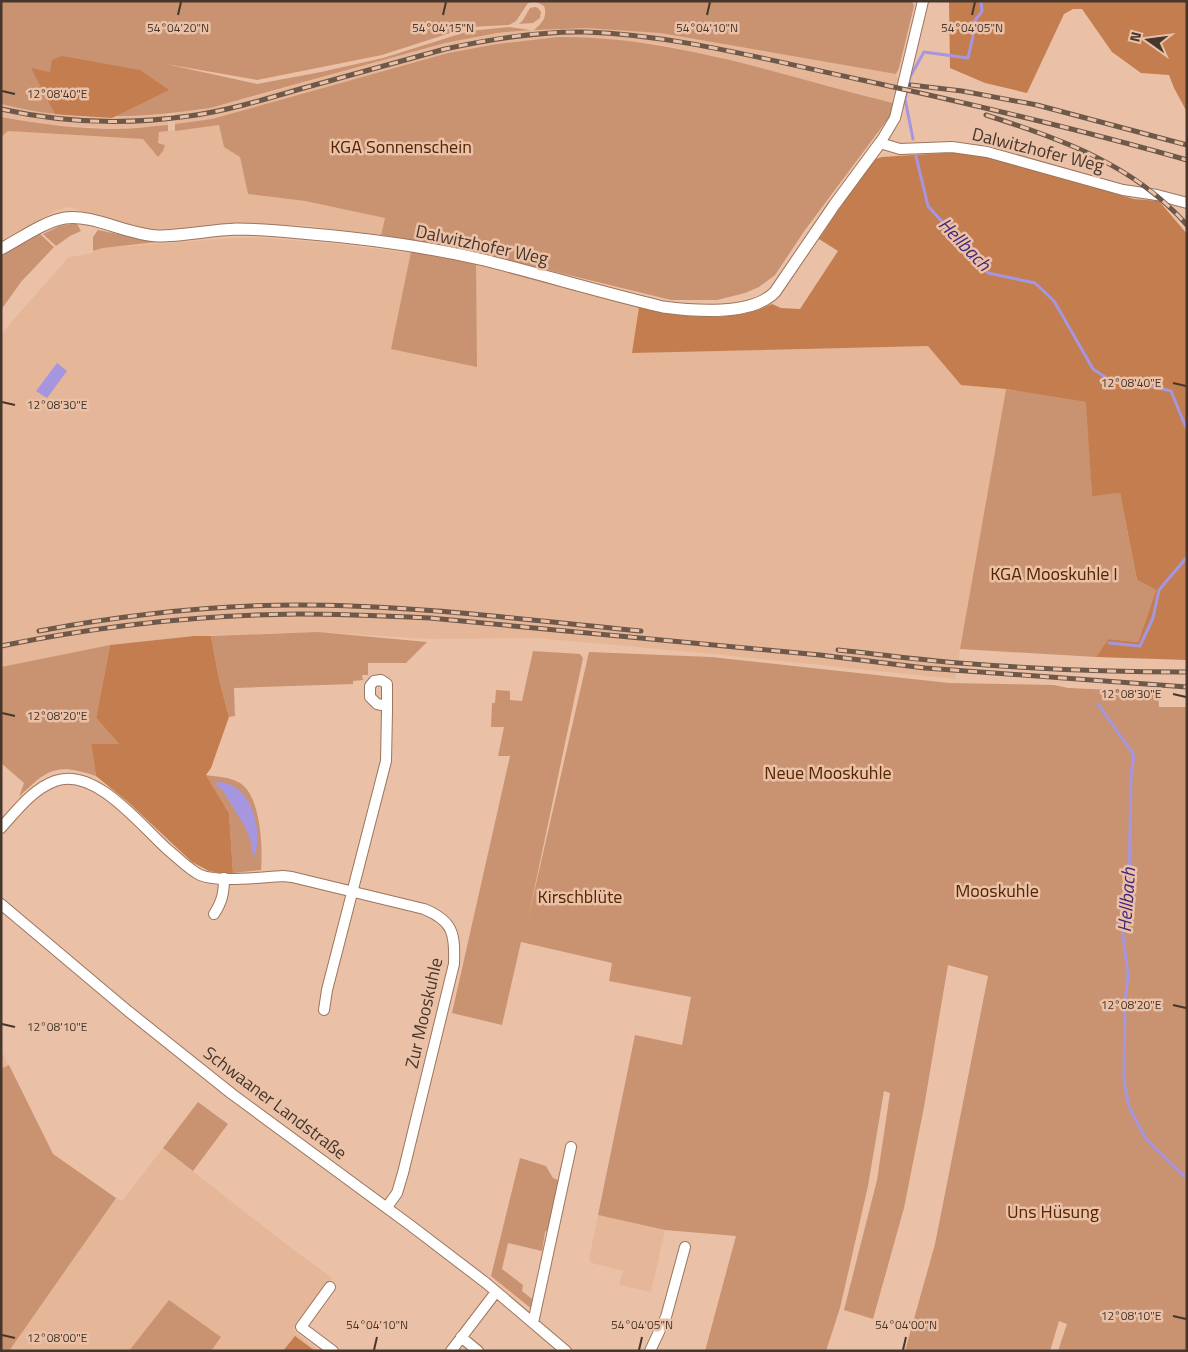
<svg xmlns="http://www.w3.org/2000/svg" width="1188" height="1352" font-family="'Titillium Web',sans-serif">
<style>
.built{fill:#e5b697}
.green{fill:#c99371}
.forest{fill:#c37d4e}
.water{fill:#a696e0}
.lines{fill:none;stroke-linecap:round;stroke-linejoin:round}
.stream{stroke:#a696e0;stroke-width:3}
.minor-casing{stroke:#9b755d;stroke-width:12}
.tertiary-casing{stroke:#9b755d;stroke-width:13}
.minor{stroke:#fff;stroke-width:10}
.tertiary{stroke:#fff;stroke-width:11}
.rail-casing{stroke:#6e584a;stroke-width:5}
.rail{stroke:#eac1a7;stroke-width:3;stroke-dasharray:9;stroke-linecap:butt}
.ticks{fill:none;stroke:#47362c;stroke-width:2}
.labels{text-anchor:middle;stroke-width:5;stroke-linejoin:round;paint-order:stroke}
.park-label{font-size:18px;fill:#532500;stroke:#eac1a7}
.street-label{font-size:18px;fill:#47362c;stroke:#eac1a7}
.water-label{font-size:19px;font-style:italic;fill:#43277c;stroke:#eac1a7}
.ticks-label{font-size:12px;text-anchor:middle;fill:#47362c;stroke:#eac1a7;stroke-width:5;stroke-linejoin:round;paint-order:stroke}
</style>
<rect width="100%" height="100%" fill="#eac1a7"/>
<path class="built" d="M557 28H585L660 33 874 70 896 74 898 80 893 103 719 57 659 44 558 37 497 44 448 53 212 119 175 124V113L210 108 256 96 445 43 497 33Z
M1 104 55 114 112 118 167 114 168 125 118 129 56 125 1 117Z
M219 125 224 147 240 157 248 194 305 201 385 218 381 235 301 225H234L177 230 145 229 130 226 69 207 55 211 1 242V137L8 131 143 139 158 157 165 145 158 143 159 132Z
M235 238H265L337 244 450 258 639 307 633 353 928 346 961 385 1006 389 955 679 714 654 536 638 430 639 318 632 194 636 110 645 1 667V335L14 319 69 257 88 254 103 248Z
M1 1050 53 1154 116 1198 122 1201 163 1148 291 1248 332 1278 293 1330 319 1351H1Z
M598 1215 665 1230 651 1292 619 1285 623 1271 592 1263 589 1259Z"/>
<path class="green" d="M1 1H912L914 6 899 68 896 74 660 33 585 28 534 30C542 23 548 17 544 6L535 1 528 3 516 21 509 25 469 27 382 55 257 80 166 64 257 84 321 72 383 58 469 31 509 27 530 30 497 33 445 43 210 108C141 118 70 122 1 104Z
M535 7 538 8 541 12 540 18 533 23 519 24 523 20 530 8Z
M558 37C673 36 783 76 893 103V105L890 116 805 230 775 275 759 287 745 293 717 300H671L453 247 381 235 385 218 305 201 248 194 240 157 224 147 219 125 175 131V124L212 119 448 53 497 44Z
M1 117C39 124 79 129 117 129 134 129 151 126 168 125V131L159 132 158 143 165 145 163 151 158 157 143 139 8 131 1 137Z
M72 224H77L81 231 70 236 56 246 43 234 60 226Z
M98 230 157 242 103 248 93 251V237Z
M40 234 54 247 21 282 1 310V256Z
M411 252 450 258 476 264 477 367 391 349Z
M1006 389 1087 402 1092 495 1120 493 1137 580 1156 590 1138 642 1108 639 1096 657 960 649Z
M318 632 427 642 406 663H368V675H362L363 680 353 681V684L234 688 235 716 229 717 219 679 211 636Z
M110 645 96 718 119 744H91L96 776C57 763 48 768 19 797L24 783 1 763V667Z
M533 651 580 654 583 658 528 919 589 652 711 657 949 683 1054 685 1068 688 1158 692 1159 707H1187V1351H1058L1067 1324 1059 1321 1050 1351H905L935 1244 988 976 948 965 924 1107 904 1208 873 1319 844 1310 877 1180 890 1093 884 1091 868 1186 840 1308 826 1351H705L736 1236 665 1230 598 1215 635 1035 682 1045 691 997 609 981 612 963 521 942 502 1025 452 1013 510 756H498L504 727H491L492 703H495L496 690 510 691V700L522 701Z
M206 775C218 777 230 777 240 783 261 796 263 848 261 870L233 873 229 813Z
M9 1065 53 1154 116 1198 9 1351H1V1069Z
M198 1102 228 1124 193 1171 163 1148Z
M520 1158 546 1166 553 1178 558 1180 559 1183 550 1228 545 1232 542 1251 508 1243 502 1269 523 1285 522 1291 532 1299 535 1291 533 1310 491 1276Z
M169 1300 221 1337 211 1351H129Z"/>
<path class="forest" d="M949 1H1187V112L1174 88 1169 75 1141 73 1112 52 1082 9H1073L1064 14 1027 93 985 83 950 68Z
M62 56 140 70 169 90 112 118 55 114 31 68 50 72 52 60Z
M945 153H976L1134 199 1159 201 1187 234V660L1096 657 1108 639 1138 642 1156 590 1137 580 1120 493 1092 496 1086 402 1006 389 961 385 928 346 632 353 639 307C679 318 735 323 772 304L781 308 800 309 838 251 819 239 872 160 882 157Z
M194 636H211L219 679 229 717 211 768 206 775 229 813 233 873 224 874 209 871 192 862 128 802 96 776 91 744H119L96 718 110 645Z
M295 1336 315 1351H283Z"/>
<path class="water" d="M57 363 67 371 47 398 36 391Z
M215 782C251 780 263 828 255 855H253L250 838 244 825 223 791 217 786Z"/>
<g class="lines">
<path class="stream" d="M913 139 905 99 910 77 924 52 968 58 973 36 971 26 982 11 981 1
M916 156 928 206 988 273 1035 283 1054 301 1093 369 1108 379 1127 380 1171 391 1187 430
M1109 643 1140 646 1153 618 1159 590 1187 557
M1098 704 1134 755 1131 775 1129 895 1122 928 1128 975 1125 1004 1124 1080 1129 1107 1146 1139 1184 1176"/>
<defs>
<path id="minor" d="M923 1 895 118 880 143 900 149 952 147 987 152 1123 190 1157 195 1187 203
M1 828C17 810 33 789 55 781 95 766 141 826 167 849 177 857 188 869 200 875 220 883 261 877 283 876L292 877 424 909C454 921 455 935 454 964L403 1173 397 1193 387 1207
M1 904 128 1011 232 1094 410 1225 486 1283 566 1351
M214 914C222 902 224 893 224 878
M324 1010 327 990 386 761 387 711V684L381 680 374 681 370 686V697L377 704 387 706
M330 1287 301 1327 333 1351
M533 1323 571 1147
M461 1337 478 1351
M451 1351 496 1292
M650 1351 666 1317 685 1247"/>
<path id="tertiary" d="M1 249C20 239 45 221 65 218 93 214 128 235 158 236 184 236 210 230 237 229 258 229 280 231 301 233 362 238 424 246 484 260 544 275 603 293 663 307 693 311 752 316 775 292L835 204 880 143"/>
</defs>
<use href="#minor" class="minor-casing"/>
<use href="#tertiary" class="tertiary-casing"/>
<use href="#minor" class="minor"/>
<use href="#tertiary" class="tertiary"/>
<defs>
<path id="rail" d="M911 85 962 91 1037 105 1187 145
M1 109C63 123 126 125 189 116 226 111 263 100 300 89 348 76 397 62 445 49 491 39 538 31 585 32 679 35 770 61 862 80 971 104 1079 129 1187 160
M986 115C1061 139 1133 164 1187 225
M39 631C124 615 211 605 298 605 413 605 527 620 641 631
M1 646C99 626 199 615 298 614 342 614 386 616 430 618L820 655 925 668 1187 687
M838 650C878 654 918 660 959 663 1035 669 1111 672 1187 672"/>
</defs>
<use href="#rail" class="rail-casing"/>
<use href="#rail" class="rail"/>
</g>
<path class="ticks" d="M178 15 181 2M443 15 446 2M707 15 710 2M972 15 975 2M2 91 15 94M1173 383 1186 386M2 402 15 405M1173 694 1186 697M2 713 15 716M1173 1005 1186 1008M2 1024 15 1027M1173 1316 1186 1319M2 1335 15 1338M374 1350 377 1337M639 1350 642 1337M903 1350 906 1337"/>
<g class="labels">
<g class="park-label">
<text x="401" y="153">KGA Sonnenschein</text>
<text x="1054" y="580">KGA Mooskuhle I</text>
<text x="828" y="779">Neue Mooskuhle</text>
<text x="997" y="897">Mooskuhle</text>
<text x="580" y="903">Kirschblüte</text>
<text x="1053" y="1218">Uns Hüsung</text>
</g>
<g class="street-label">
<text transform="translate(1038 150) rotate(14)" y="6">Dalwitzhofer Weg</text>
<text transform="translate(482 245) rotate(12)" y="6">Dalwitzhofer Weg</text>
<text transform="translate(424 1013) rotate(-77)" y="6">Zur Mooskuhle</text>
<text transform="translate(275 1103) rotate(37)" y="6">Schwaaner Landstraße</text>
</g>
<g class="water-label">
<text transform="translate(965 244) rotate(46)" y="7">Hellbach</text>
<text transform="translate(1126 900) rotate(-86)" y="7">Hellbach</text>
</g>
</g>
<g class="ticks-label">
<text x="178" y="32">54°04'20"N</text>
<text x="443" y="32">54°04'15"N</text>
<text x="707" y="32">54°04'10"N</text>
<text x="972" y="32">54°04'05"N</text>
<text x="57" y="98">12°08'40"E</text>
<text x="1131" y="387">12°08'40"E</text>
<text x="57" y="409">12°08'30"E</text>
<text x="1131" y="698">12°08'30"E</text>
<text x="57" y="720">12°08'20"E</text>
<text x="1131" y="1009">12°08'20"E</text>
<text x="57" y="1031">12°08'10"E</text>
<text x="1131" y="1320">12°08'10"E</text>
<text x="377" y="1329">54°04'10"N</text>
<text x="642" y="1329">54°04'05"N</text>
<text x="906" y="1329">54°04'00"N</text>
<text x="57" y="1342">12°08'00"E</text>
</g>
<rect width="1188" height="1352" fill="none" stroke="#47362c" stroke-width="5"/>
<g transform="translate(1148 40) rotate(284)" stroke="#eac1a7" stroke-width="4" paint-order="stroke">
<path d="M0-4L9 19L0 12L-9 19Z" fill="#47362c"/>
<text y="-8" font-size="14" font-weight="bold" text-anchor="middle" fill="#47362c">N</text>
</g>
</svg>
